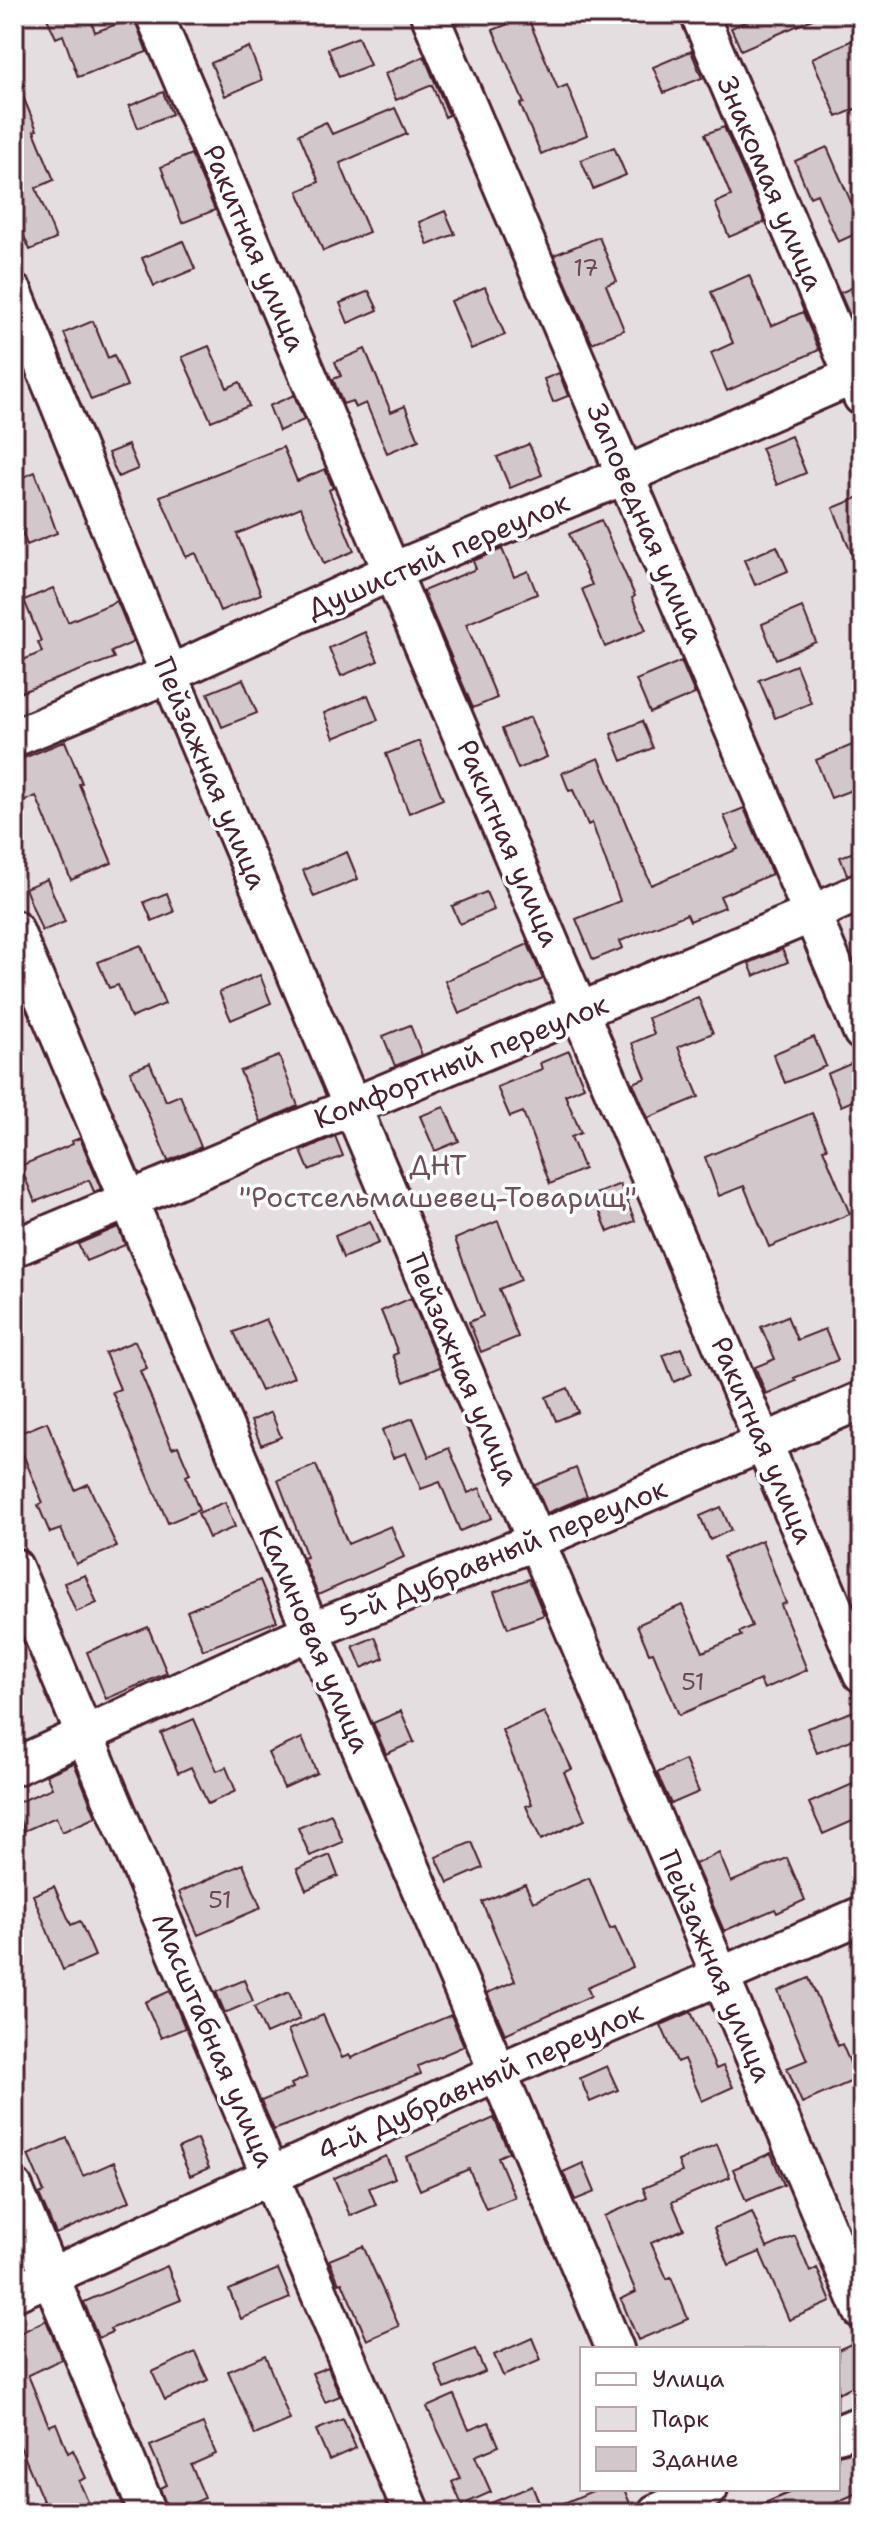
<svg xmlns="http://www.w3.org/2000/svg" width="876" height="2527" font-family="'Shantell Sans',sans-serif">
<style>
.green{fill:#e5dee0;stroke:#987e86;stroke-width:2;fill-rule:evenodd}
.building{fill:#d2c7cb;stroke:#4a1f2b;stroke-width:2}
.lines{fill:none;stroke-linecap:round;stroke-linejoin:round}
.minor-casing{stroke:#4a1f2b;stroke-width:42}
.minor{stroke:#fff;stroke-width:36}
.labels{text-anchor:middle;stroke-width:7;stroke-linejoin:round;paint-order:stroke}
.number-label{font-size:24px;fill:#6c4953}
.street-label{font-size:28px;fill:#4a1f2b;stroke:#fff}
.park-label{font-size:28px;fill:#714f58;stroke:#fff}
</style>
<rect width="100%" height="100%" fill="#fff"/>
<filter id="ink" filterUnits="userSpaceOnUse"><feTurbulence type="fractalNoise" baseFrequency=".0125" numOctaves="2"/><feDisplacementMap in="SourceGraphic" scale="16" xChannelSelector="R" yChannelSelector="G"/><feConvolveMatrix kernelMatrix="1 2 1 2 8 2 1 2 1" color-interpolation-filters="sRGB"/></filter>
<g filter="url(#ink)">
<path class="green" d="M14 14H862V2513H14ZM582 2349H838V2489H582Z"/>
<path class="building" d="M45 14H113L92 23 95 32 134 18 147 52 78 77 63 35 56 38Z
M763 14H824L741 50 731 28Z
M527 16 558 89 567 85 587 135 541 154 520 104 524 103 493 30Z
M862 36V106L837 117 812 58Z
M358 37 370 65 339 77 328 49Z
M249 47 262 80 225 96 211 63Z
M691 51 702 78 664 93 653 67Z
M424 56 449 115 445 117 432 85 396 100 385 74Z
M14 75 37 130 34 131 54 180 36 188 56 239 30 250 14 214Z
M163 92 172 114 138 128 129 106Z
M395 108 407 134 340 163 369 232 323 251 298 191 319 182 299 134 326 122 332 134Z
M724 127 765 222 729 237 715 203 731 196 705 134Z
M614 147 626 175 593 189 581 160Z
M827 147 851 202 862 197V231L838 242 817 194 810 197 795 161Z
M191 154 215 210 182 223 161 167Z
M445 211 455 234 428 245 419 222Z
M599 237 617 281 606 285 624 330 592 343 554 255Z
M183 241 195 269 154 286 142 258Z
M749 275 771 326 803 312 819 350 727 391 711 353 733 343 711 292Z
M862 283V330L857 332 840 293Z
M485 287 505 335 471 349 451 301Z
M369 291 378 310 348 323 340 303Z
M93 321 108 358 114 355 127 386 91 400 64 333Z
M209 346 227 388 240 382 249 406 211 421 182 357Z
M365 349 391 412 405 406 419 440 387 453 366 403 355 408 352 401 343 404 333 379 341 376 335 362Z
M559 373 568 396 553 402 544 379Z
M294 395 304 420 279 431 269 406Z
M791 436 806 473 777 485 761 448Z
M529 444 542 475 510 488 497 457Z
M128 445 138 469 118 477 108 453Z
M283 447 297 481 325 469 333 488 329 490 354 551 324 564 301 507 237 534 261 594 220 611 196 553 186 557 160 496Z
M35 472 57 533 27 545 14 513V481Z
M862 496V576H861L833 508Z
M601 520 635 596 632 598 646 630 605 647 582 589 592 585 569 534Z
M777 546 788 571 755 585 744 560Z
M502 549 514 577 528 571 537 594 466 624 497 698 473 708 423 591 476 569 473 561Z
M53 588 68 622 117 601 134 642 111 652 114 658 19 693 14 680V664L42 652 38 642 41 641 24 600Z
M802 607 816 642 776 659 762 624Z
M365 632 378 661 341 676 329 648Z
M681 661 695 694 650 713 636 680Z
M796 665 811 703 775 718 759 680Z
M243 679 257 713 222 727 208 693Z
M368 695 378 720 334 738 324 713Z
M530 717 547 757 518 769 502 729Z
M642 721 653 748 622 761 611 734Z
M65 741 82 783 79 784 112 863 71 880 36 796 14 806V762Z
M419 741 443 799 409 813 386 754Z
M862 741V786L831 798 816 760Z
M599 758 651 885 738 849 724 816 744 808 772 874 720 896 725 907 690 921 687 914 620 941 623 948 593 960 576 919 620 901 592 823 588 825 573 790 569 791 562 773Z
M862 849V870L847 875 840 857Z
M347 852 358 879 314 897 303 870Z
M47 879 65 922 42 931 25 888Z
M486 892 494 910 460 924 452 906Z
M167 893 174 912 152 921 144 902Z
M528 944 543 979 459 1014 445 981Z
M141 945 165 1004 131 1018 118 985 109 988 98 962Z
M782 949 788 962 754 976 749 963Z
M260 975 271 1003 231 1020 219 992Z
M698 997 713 1033 678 1047 699 1097 648 1118 633 1083 646 1078 632 1043 654 1034 648 1018Z
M410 1025 422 1055 395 1066 383 1036Z
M814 1037 826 1066 785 1083 773 1054Z
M569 1051 584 1087 565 1095 581 1133 571 1137 584 1169 550 1184 523 1112 510 1117 497 1087 542 1069 540 1063Z
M279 1056 298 1106 261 1122 240 1071Z
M862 1059V1097L841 1106 827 1074Z
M150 1063 166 1101 180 1095 201 1147 168 1161 130 1071Z
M444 1107 459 1141 435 1151 420 1116Z
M812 1113 827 1148 823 1149 850 1214 769 1247 744 1186 719 1196 705 1157Z
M335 1136 343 1156 309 1170 301 1151Z
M80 1138 101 1189 94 1192 89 1180 35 1202 20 1166 73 1144 72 1141Z
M620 1184 635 1221 608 1232 593 1195Z
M370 1221 379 1243 343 1258 335 1236Z
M498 1221 521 1280 499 1289 518 1337 481 1352 469 1322 483 1316 455 1239Z
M118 1227 125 1245 86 1261 78 1244Z
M411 1298 440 1367 404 1382 393 1355 398 1353 381 1311Z
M787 1316 797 1340 825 1329 838 1360 794 1378 796 1381 766 1394 755 1367 775 1359 761 1327Z
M266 1319 294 1377 261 1391 234 1332Z
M135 1341 147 1368 140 1371 172 1448 178 1446 190 1474 186 1476 199 1510 168 1523 112 1392 120 1389 105 1353Z
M681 1348 692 1374 674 1382 663 1355Z
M568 1388 578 1412 556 1421 546 1397Z
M271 1412 281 1437 261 1445 251 1421Z
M413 1418 429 1457 449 1448 468 1493 480 1488 492 1518 460 1531 440 1482 421 1489 406 1453 393 1458 382 1430Z
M47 1422 75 1490 88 1484 117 1547 76 1564 61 1529 50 1533 38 1505 43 1503 15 1435Z
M316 1465 348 1544 391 1526 404 1557 318 1595 303 1558 307 1557 278 1480Z
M576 1468 587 1496 547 1513 535 1485Z
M225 1502 235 1527 209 1538 198 1513Z
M721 1507 731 1530 710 1540 700 1516Z
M762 1540 786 1603 781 1605 807 1670 764 1689 760 1680 679 1715 653 1652 649 1653 637 1625 682 1605 703 1652 741 1636 739 1632 752 1626 723 1557Z
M85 1575 97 1603 76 1612 64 1583Z
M529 1579 544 1615 508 1628 494 1592Z
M260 1580 277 1621 203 1650 187 1611Z
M148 1627 167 1673 106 1699 87 1652Z
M375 1637 384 1658 362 1668 353 1646Z
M401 1711 414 1742 386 1754 373 1723Z
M854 1711 862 1736 817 1753 807 1728Z
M544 1712 572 1769 564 1772 585 1820 541 1840 526 1806 532 1804 502 1730Z
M194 1719 217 1771 226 1767 236 1791 208 1804 191 1767 178 1773 161 1733Z
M302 1738 317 1773 284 1788 268 1753Z
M685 1760 699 1792 671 1804 657 1773Z
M74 1763 96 1817 62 1832 56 1817 24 1831 14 1804 52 1788 46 1775Z
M862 1780V1817L823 1834 809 1803Z
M331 1814 343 1842 310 1856 298 1828Z
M472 1842 483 1868 448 1883 436 1857Z
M719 1853 731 1882 787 1858 805 1900 777 1913 775 1909 724 1931 695 1864Z
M330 1855 338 1876 306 1890 297 1869Z
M243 1864 261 1908 198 1935 179 1892Z
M589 1878 610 1929 615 1927 633 1967 587 1987 591 1996 505 2034 487 1993 515 1981 482 1902 525 1884 533 1902Z
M54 1886 71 1925 80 1921 95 1956 63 1970 33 1895Z
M809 1978 838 2046 842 2044 857 2079 802 2103 787 2068 807 2060 778 1991Z
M244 1980 253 2001 225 2013 216 1992Z
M170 1991 185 2028 161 2038 145 2002Z
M289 1992 300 2019 266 2034 254 2007Z
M691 2012 716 2069 723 2066 733 2087 702 2101 684 2059 677 2062 661 2025Z
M323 2015 342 2058 349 2055 351 2058 451 2015 464 2046 418 2066 421 2074 274 2130 261 2101 293 2088 291 2084 307 2077 288 2030Z
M607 2066 618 2090 590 2102 580 2078Z
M494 2118 509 2152 498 2157 515 2197 486 2209 469 2169 420 2190 406 2157Z
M67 2138 83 2176 114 2162 130 2201 56 2234 39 2194 44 2192 28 2155Z
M197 2139 209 2168 190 2176 178 2148Z
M717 2144 730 2177 672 2202 684 2229 651 2243 667 2279 671 2277 688 2319 638 2340 621 2299 636 2292 604 2216 647 2198 643 2188 682 2172 678 2161Z
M771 2153 784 2185 746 2201 733 2169Z
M386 2156 395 2178 369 2188 376 2205 350 2216 334 2178Z
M583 2163 595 2192 575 2200 563 2172Z
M752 2212 767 2248 795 2236 810 2272 817 2268 831 2302 789 2320 760 2252 729 2265 714 2228Z
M363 2246 399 2326 367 2340 342 2282 339 2283 329 2260Z
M167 2266 181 2300 110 2329 112 2332 98 2338 84 2302Z
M278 2269 290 2298 241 2319 229 2290Z
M46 2320 62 2359 28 2375 49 2426 56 2423 68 2453 73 2450 86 2478 79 2481 93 2513H48L17 2439H14V2336Z
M532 2338 541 2360 503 2376 494 2355Z
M853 2343 862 2363V2382L838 2393V2350Z
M475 2349 485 2372 445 2389 435 2365Z
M195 2352 208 2380 165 2400 152 2372Z
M265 2355 290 2420 255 2435 228 2371Z
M328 2367 340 2396 325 2402 312 2373Z
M454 2395 469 2430 489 2422 499 2446 475 2456 491 2492 462 2505 452 2482 460 2478 427 2407Z
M343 2419 356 2448 329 2460 316 2430Z
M203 2424 216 2454 191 2465 205 2498 169 2513 160 2488 167 2485 150 2446Z
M851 2452 862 2478V2491L811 2513H741L798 2489H838V2455Z
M532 2486 543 2512 597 2489H624L634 2513H467Z"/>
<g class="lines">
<defs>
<path id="minor" d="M154 14 862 1674
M429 14 862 1032
M699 14 862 397
M14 293 169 674 862 2311
M14 738 169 674 393 571 626 475 862 372
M14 929 615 2349
M14 1248 812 914 862 891
M14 1567 412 2513
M14 1767 311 1631 536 1541 862 1400
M14 2188 148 2513
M14 2293 498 2072 862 1915
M838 2434 862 2424
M656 2513 709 2489"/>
</defs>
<use href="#minor" class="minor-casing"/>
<use href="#minor" class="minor"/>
</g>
</g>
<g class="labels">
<g class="number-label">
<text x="586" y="276">17</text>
<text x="693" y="1690">51</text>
<text x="220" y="1908">51</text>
</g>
<g class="street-label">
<text transform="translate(771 183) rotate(67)" y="10">Знакомая улица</text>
<text transform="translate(255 248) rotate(67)" y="10">Ракитная улица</text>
<text transform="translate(646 523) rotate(67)" y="10">Заповедная улица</text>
<text transform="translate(438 555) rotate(-23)" y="10">Душистый переулок</text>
<text transform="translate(211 773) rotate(67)" y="10">Пейзажная улица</text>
<text transform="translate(509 843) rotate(67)" y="10">Ракитная улица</text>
<text transform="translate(461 1061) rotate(-22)" y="10">Комфортный переулок</text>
<text transform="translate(463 1369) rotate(67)" y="10">Пейзажная улица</text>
<text transform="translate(763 1440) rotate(67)" y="10">Ракитная улица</text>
<text transform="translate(503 1552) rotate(-22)" y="10">5-й Дубравный переулок</text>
<text transform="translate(315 1639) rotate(67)" y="10">Калиновая улица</text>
<text transform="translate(716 1966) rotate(67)" y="10">Пейзажная улица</text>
<text transform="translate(214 2040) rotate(67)" y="10">Масштабная улица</text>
<text transform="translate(480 2081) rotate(-24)" y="10">4-й Дубравный переулок</text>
</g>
<g class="park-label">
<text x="438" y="1175">ДНТ<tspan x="438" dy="32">"Ростсельмашевец-Товарищ"</tspan></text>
</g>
</g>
<rect width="876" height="2527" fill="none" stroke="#fff" stroke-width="48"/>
<rect x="24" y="24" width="828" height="2479" fill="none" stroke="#4a1f2b" stroke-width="3" filter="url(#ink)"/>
<rect x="580" y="2347" width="260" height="144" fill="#ffffff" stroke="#b7a5aa" stroke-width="2"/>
<rect x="596" y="2373" width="40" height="12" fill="#ffffff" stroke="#b7a5aa" stroke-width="2"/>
<text x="652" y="2387" font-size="24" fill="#4a1f2b">Улица</text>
<rect x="596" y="2407" width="40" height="24" fill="#e5dee0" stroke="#b7a5aa" stroke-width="2"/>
<text x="652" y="2427" font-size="24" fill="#4a1f2b">Парк</text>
<rect x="596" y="2447" width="40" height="24" fill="#d2c7cb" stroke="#b7a5aa" stroke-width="2"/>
<text x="652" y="2467" font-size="24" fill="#4a1f2b">Здание</text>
</svg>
